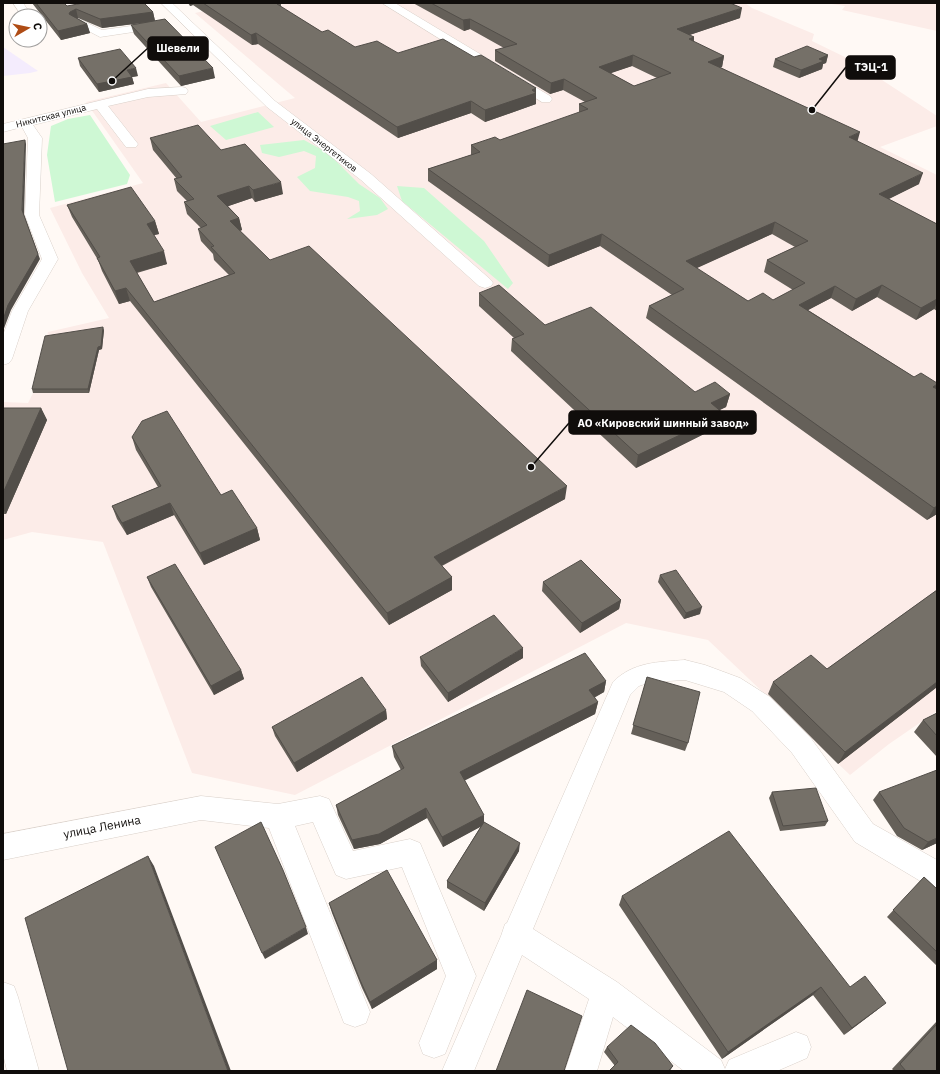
<svg xmlns="http://www.w3.org/2000/svg" width="940" height="1074" font-family="'IBM Plex Sans',sans-serif">
<style>
.industrial{fill:#fcece8}
.education{fill:#f4ecfd}
.green{fill:#cef8d4}
.lines{fill:none;stroke-linecap:round;stroke-linejoin:round}
.minor-casing{stroke:#dad1ca;stroke-width:1}
.minor{fill:#fff;fill-rule:evenodd}
.wall{fill:#656059;fill-rule:evenodd}
.shaded-wall{fill:#524e49}
.building{fill:#757068;stroke:#524e49;fill-rule:evenodd}
.labels{text-anchor:middle;stroke-width:3;stroke-linejoin:round;paint-order:stroke}
.far-street-label{font-size:9px;fill:#100d0b;stroke:#fff}
.near-street-label{font-size:12px;fill:#100d0b;stroke:#fff}
.leader{fill:none;stroke:#100d0b;stroke-width:1.5}
.callout-dot{fill:#100d0b;stroke:#fff;stroke-width:1.5}
.callout{fill:#100d0b;stroke:#100d0b;stroke-width:1.5}
.callout-label{font-size:11px;text-anchor:middle;font-weight:bold;fill:#fff}
</style>
<rect width="100%" height="100%" fill="#fff9f5"/>
<path class="industrial" d="M223 3H745L752 8 814 34 812 41 853 61 937 116V126L880 147 937 175V711L889 744 850 775 708 640 626 623 295 795 192 773 103 542 32 532 3 540V402L28 403 33 393 48 332 109 318 82 273 50 208 143 183 86 102 166 83 201 122 295 98 195 13 227 6Z
M825 3H937V31L842 10 845 6Z"/>
<path class="education" d="M3 47 38 71 30 73 3 76Z"/>
<path class="green" d="M258 112 274 127 226 140 210 126Z
M90 115 130 175 127 184 55 202 47 155 51 126 68 119Z
M304 140 328 153 359 184 380 198 388 209 377 215 347 219 360 211 359 201 348 197 310 191 297 177 315 168 316 156 304 151 279 157 262 153 260 145Z
M397 186 424 188 484 241 513 283 508 289 402 201Z"/>
<g class="lines">
<defs>
<path id="minor" d="M13 3H23L32 16H22Z
M161 3H172L275 101 371 174 491 280 493 283 491 286 485 288 479 286 361 180 267 107Z
M382 3H395L550 96 552 99 550 102H542Z
M79 19 102 30 160 22 166 25 160 28 100 37 75 24 73 22Z
M182 87 186 88 188 91 186 94 148 97 108 106 138 144 136 147H126L97 109 33 125 42 138 39 215 58 259 28 311 12 359 9 363 3 365V335L12 311 42 259 25 215 28 138 22 127 3 132V124L148 89Z
M685 660 705 665 740 678 770 697 810 737 873 824 937 860V889L927 885 855 842 792 753 752 711 724 692 685 680 651 682 639 686 630 695 533 929 617 982 721 1060 725 1069 729 1060 796 1032 807 1036 811 1047 807 1058 777 1071H684L613 1017 597 1071H565L589 999 522 955 474 1071H442L501 936 505 924 507 923 613 682C633 662 658 662 685 660Z
M201 796 278 804 320 796 329 799 353 851 410 839 420 843 476 976 445 1054 434 1058 423 1054 419 1043 446 976 402 867 346 879 336 875 313 822 295 826 370 1012 366 1023 355 1027 344 1023 269 828 201 820 3 860V834Z
M3 982 14 986 18 997 39 1071H7L3 1054Z"/>
</defs>
<use href="#minor" class="minor-casing"/>
<use href="#minor" class="minor"/>
</g>
<path class="wall" d="M32 3H62L67 6 153 12 155 21 215 78 181 86 134 34 131 25 143 23 102 28 78 18H77L87 24 90 33 61 40Z
M188 3H281V7L322 32 355 47 398 53 474 57 536 88V104L485 122 471 113 398 138 258 44 252 45 193 5 190 6Z
M413 3H730L740 18 689 35 694 37V42L724 56 722 67H720L858 141 919 184 888 199 937 224V311L934 309 916 320 877 297 852 311 831 298 808 310 914 377 937 386 936 389 937 514 927 520 646 318 649 306 672 295 600 246 548 267 428 181V169L471 155V145L500 140 579 113V104L585 102 563 90 550 94 495 61V50L504 48 470 29 464 31ZM632 66 657 78 634 86 610 73ZM772 234 795 247 767 260 764 272 793 290 773 300 748 301 696 268Z
M828 55 826 63 823 64 822 69 799 78 773 67 775 59Z
M78 58 138 76 132 77 134 84 99 92 80 66Z
M150 138 221 150 283 194 255 202 252 198 228 206 239 218 242 230 240 231 270 260 565 499 442 566 452 577V590L389 625 130 301 119 304 102 271 98 260 72 217 67 205 155 221 159 234 154 235 167 264 137 273 154 302 229 275 214 260 213 254 201 241 198 229 201 228 187 214 184 202 187 201 177 191 174 179H177L153 150Z
M479 293 545 325 695 392 730 394 726 407 719 410 724 414 720 426 636 468 511 351 512 339 514 338 479 306Z
M104 330 102 349 99 350 89 393H33L32 389Z
M3 408H41L47 420 6 514H3Z
M132 437 221 495 257 528 260 540 204 565 174 515 127 535 117 519 112 506 158 487 136 450Z
M660 575 700 614 684 619 658 582Z
M147 577 241 670 244 679 214 695 151 587Z
M543 582 621 600 619 609 580 633 542 591Z
M937 590V687L838 764 768 694 773 682 827 669Z
M420 657 523 658 448 702 421 666Z
M647 677 688 743 685 751 631 734Z
M606 681 604 692 594 698 598 702 595 714 464 780 484 822 519 851 484 911 447 888V881L481 826 443 847 427 818 380 844 354 849 338 815 336 805 401 770 394 757 392 746Z
M386 710 387 719 297 772 275 736 272 727Z
M937 713V757L914 732 923 720Z
M772 792 828 821 825 826 780 831 769 798Z
M879 792 937 843 922 850 897 836 873 800Z
M924 877 937 889V966L887 917Z
M622 896 850 987 877 1010 844 1035 813 995 722 1059 619 905Z
M329 903 437 960V969L372 1009 362 988 332 913Z
M937 1021V1071H894L892 1069Z
M607 1047 673 1066 670 1071H609L615 1066 604 1052Z"/>
<path class="shaded-wall" d="M190 3H192L193 5 190 6Z
M742 8 740 18 675 40 677 29Z
M76 9 78 18 72 21 69 14 70 12Z
M153 12 155 21 102 28 100 19Z
M470 19V29L464 31 463 20Z
M87 24 90 33 61 40 58 31Z
M256 33 258 44 252 45 251 35Z
M694 37 693 48 689 39Z
M633 55 632 66 597 78 599 67Z
M828 55 826 63 823 64 822 69 799 78 801 70 819 59Z
M724 56 722 67 706 73 708 62Z
M136 68 138 76 132 77 134 84 99 92 97 84 127 70Z
M213 68 215 78 181 86 179 76Z
M564 79 563 90 550 94 551 83Z
M536 88V104L485 122V110Z
M471 101V113L398 138 397 127Z
M860 132 857 143 849 137Z
M25 140 26 144 24 215 40 259 11 310 3 331V320L22 210Z
M923 173 919 184 875 206 879 194Z
M281 182 283 194 255 202 253 190Z
M249 186 252 198 220 209 217 196Z
M239 218 242 230 233 233 230 221Z
M155 221 159 234 150 236 147 224Z
M775 222 772 234 684 274 686 261Z
M602 234 600 246 548 267 549 255Z
M164 251 167 264 134 273 130 261Z
M882 285 877 297 852 311 856 299Z
M835 286 831 298 795 317 799 305Z
M126 288 130 301 119 304 115 291Z
M937 299V303L934 309 916 320 921 308Z
M103 327 104 330 102 349 99 350 89 393 88 389Z
M937 384V386L932 396 933 387Z
M730 394 726 407 708 416 711 403Z
M41 408 47 420 6 514 3 509V493Z
M724 414 720 426 636 468 638 455Z
M567 486 565 499 435 569 434 557Z
M170 503 174 515 127 535 122 523Z
M937 506V514L927 520 934 508Z
M257 528 260 540 204 565 200 553Z
M452 577V590L389 625 387 613Z
M621 600 619 609 580 633 582 623Z
M702 607 700 614 684 619 686 613Z
M523 648V658L448 702V693Z
M241 670 244 679 214 695 211 686Z
M606 681 604 692 587 701 589 690Z
M937 682V687L838 764 845 752Z
M598 702 595 714 460 783V772Z
M386 710 387 719 297 772 294 763Z
M426 808 427 818 380 844 354 849 352 840Z
M484 815V825L443 847 442 837Z
M937 838V843L922 850 928 842Z
M520 843 519 851 484 911 485 903Z
M148 856 154 866 231 1071H228Z
M306 927 308 934 265 959 262 953Z
M437 960V969L372 1009 370 1002Z
M821 987 813 995 722 1059 728 1052Z
M886 1003 877 1010 844 1035 852 1028Z"/>
<path class="building" d="M36 3H64L67 6 83 3H144L153 12 100 19 76 9 70 12 69 14 87 24 58 31Z
M203 3H281L277 4 322 32 328 30 355 47 377 41 398 53 443 39 474 57 481 55 536 88 532 90 536 93 485 110 471 101 397 127 256 33 251 35Z
M431 3H730L742 8 677 29 694 37 689 39 724 56 708 62 860 132 849 137 923 173 879 194 937 224V299L921 308 882 285 856 299 835 286 799 305 914 377 921 373 937 383V384L933 387 937 389V506L934 508 649 306 684 289 602 234 549 255 428 169 480 152 471 145 495 137 500 140 588 109 579 104 597 98 564 79 551 83 495 50 517 44 470 19 463 20ZM633 55 671 73 634 86 599 67ZM775 222 808 241 767 260 805 283 773 300 763 293 748 301 686 261Z
M165 19 213 68 179 76 131 25Z
M807 46 828 55 819 59 824 61 801 70 775 59Z
M120 49 136 68 127 70 132 77 97 84 78 58Z
M198 125 221 150 245 144 281 182 253 190 249 186 217 196 239 218 230 221 270 260 309 246 567 486 434 557 452 577 387 613 126 288 115 291 97 258 100 257 67 205 131 187 155 221 147 224 164 251 130 261 154 302 235 273 211 247 214 246 198 229 207 225 184 202 194 199 174 179 182 177 150 138Z
M25 140 22 210 38 254 8 305 3 320V144Z
M499 285 545 325 591 307 695 392 715 382 730 394 711 403 724 414 638 455 512 339 524 334 479 293Z
M103 327 101 346 98 347 88 389H32L45 336Z
M3 408H41L3 493Z
M167 411 221 495 232 490 257 528 200 553 170 503 122 523 112 506 161 486 132 437 142 421Z
M581 560 621 600 582 623 543 582Z
M175 564 241 670 211 686 147 577Z
M676 570 702 607 686 613 660 575Z
M937 590V682L845 752 773 682 811 655 827 669Z
M494 615 523 648 448 693 420 657Z
M585 653 606 681 589 690 598 702 460 772 484 815 442 837 426 808 379 834 352 840 336 805 404 768 392 746Z
M362 677 386 710 294 763 272 727Z
M647 677 700 692 688 743 633 725Z
M937 713V736L923 720Z
M937 770V838L928 842 904 828 879 792Z
M816 788 828 821 783 826 772 792Z
M261 822 283 870 306 927 262 953 215 847Z
M484 822 520 843 485 903 447 881Z
M729 831 850 987 865 976 886 1003 852 1028 821 987 728 1052 622 896Z
M148 856 228 1071H68L25 918Z
M387 870 437 960 370 1002 360 980 329 903Z
M924 877 937 889V952L893 910Z
M527 990 582 1016 564 1071H496Z
M937 1024V1071H906L900 1064Z
M631 1025 655 1043 673 1066 668 1071H609L618 1062 607 1047Z"/>
<g class="labels">
<g class="far-street-label">
<text transform="translate(51 116) rotate(-14)" y="3">Никитская улица</text>
<text transform="translate(324 145) rotate(38)" y="3">улица Энергетиков</text>
</g>
<g class="near-street-label">
<text transform="translate(102 827) rotate(-11)" y="4">улица Ленина</text>
</g>
</g>
<path class="leader" d="M112 81L148 48M812 110L846 67M531 467L569 423"/>
<g class="callout-dot">
<circle cx="112" cy="81" r="4"/>
<circle cx="812" cy="110" r="4"/>
<circle cx="531" cy="467" r="4"/>
</g>
<g class="callout">
<rect x="148" y="37" width="60" height="23" rx="4"/>
<rect x="846" y="56" width="49" height="23" rx="4"/>
<rect x="569" y="411" width="187" height="23" rx="4"/>
</g>
<g class="callout-label">
<text x="178" y="52">Шевели</text>
<text x="871" y="71">ТЭЦ-1</text>
<text x="663" y="427">АО «Кировский шинный завод»</text>
</g>
<rect width="940" height="1074" fill="none" stroke="#100d0b" stroke-width="8"/>
<g transform="translate(28 28) rotate(81)"><circle r="19" fill="#ffffff" stroke="#9f9e9d"/>
<path d="M0-3L7 15L0 10L-7 15Z" fill="#af4c15"/>
<text y="-6" font-size="11" font-weight="bold" text-anchor="middle" fill="#100d0b">С</text>
</g>
</svg>
